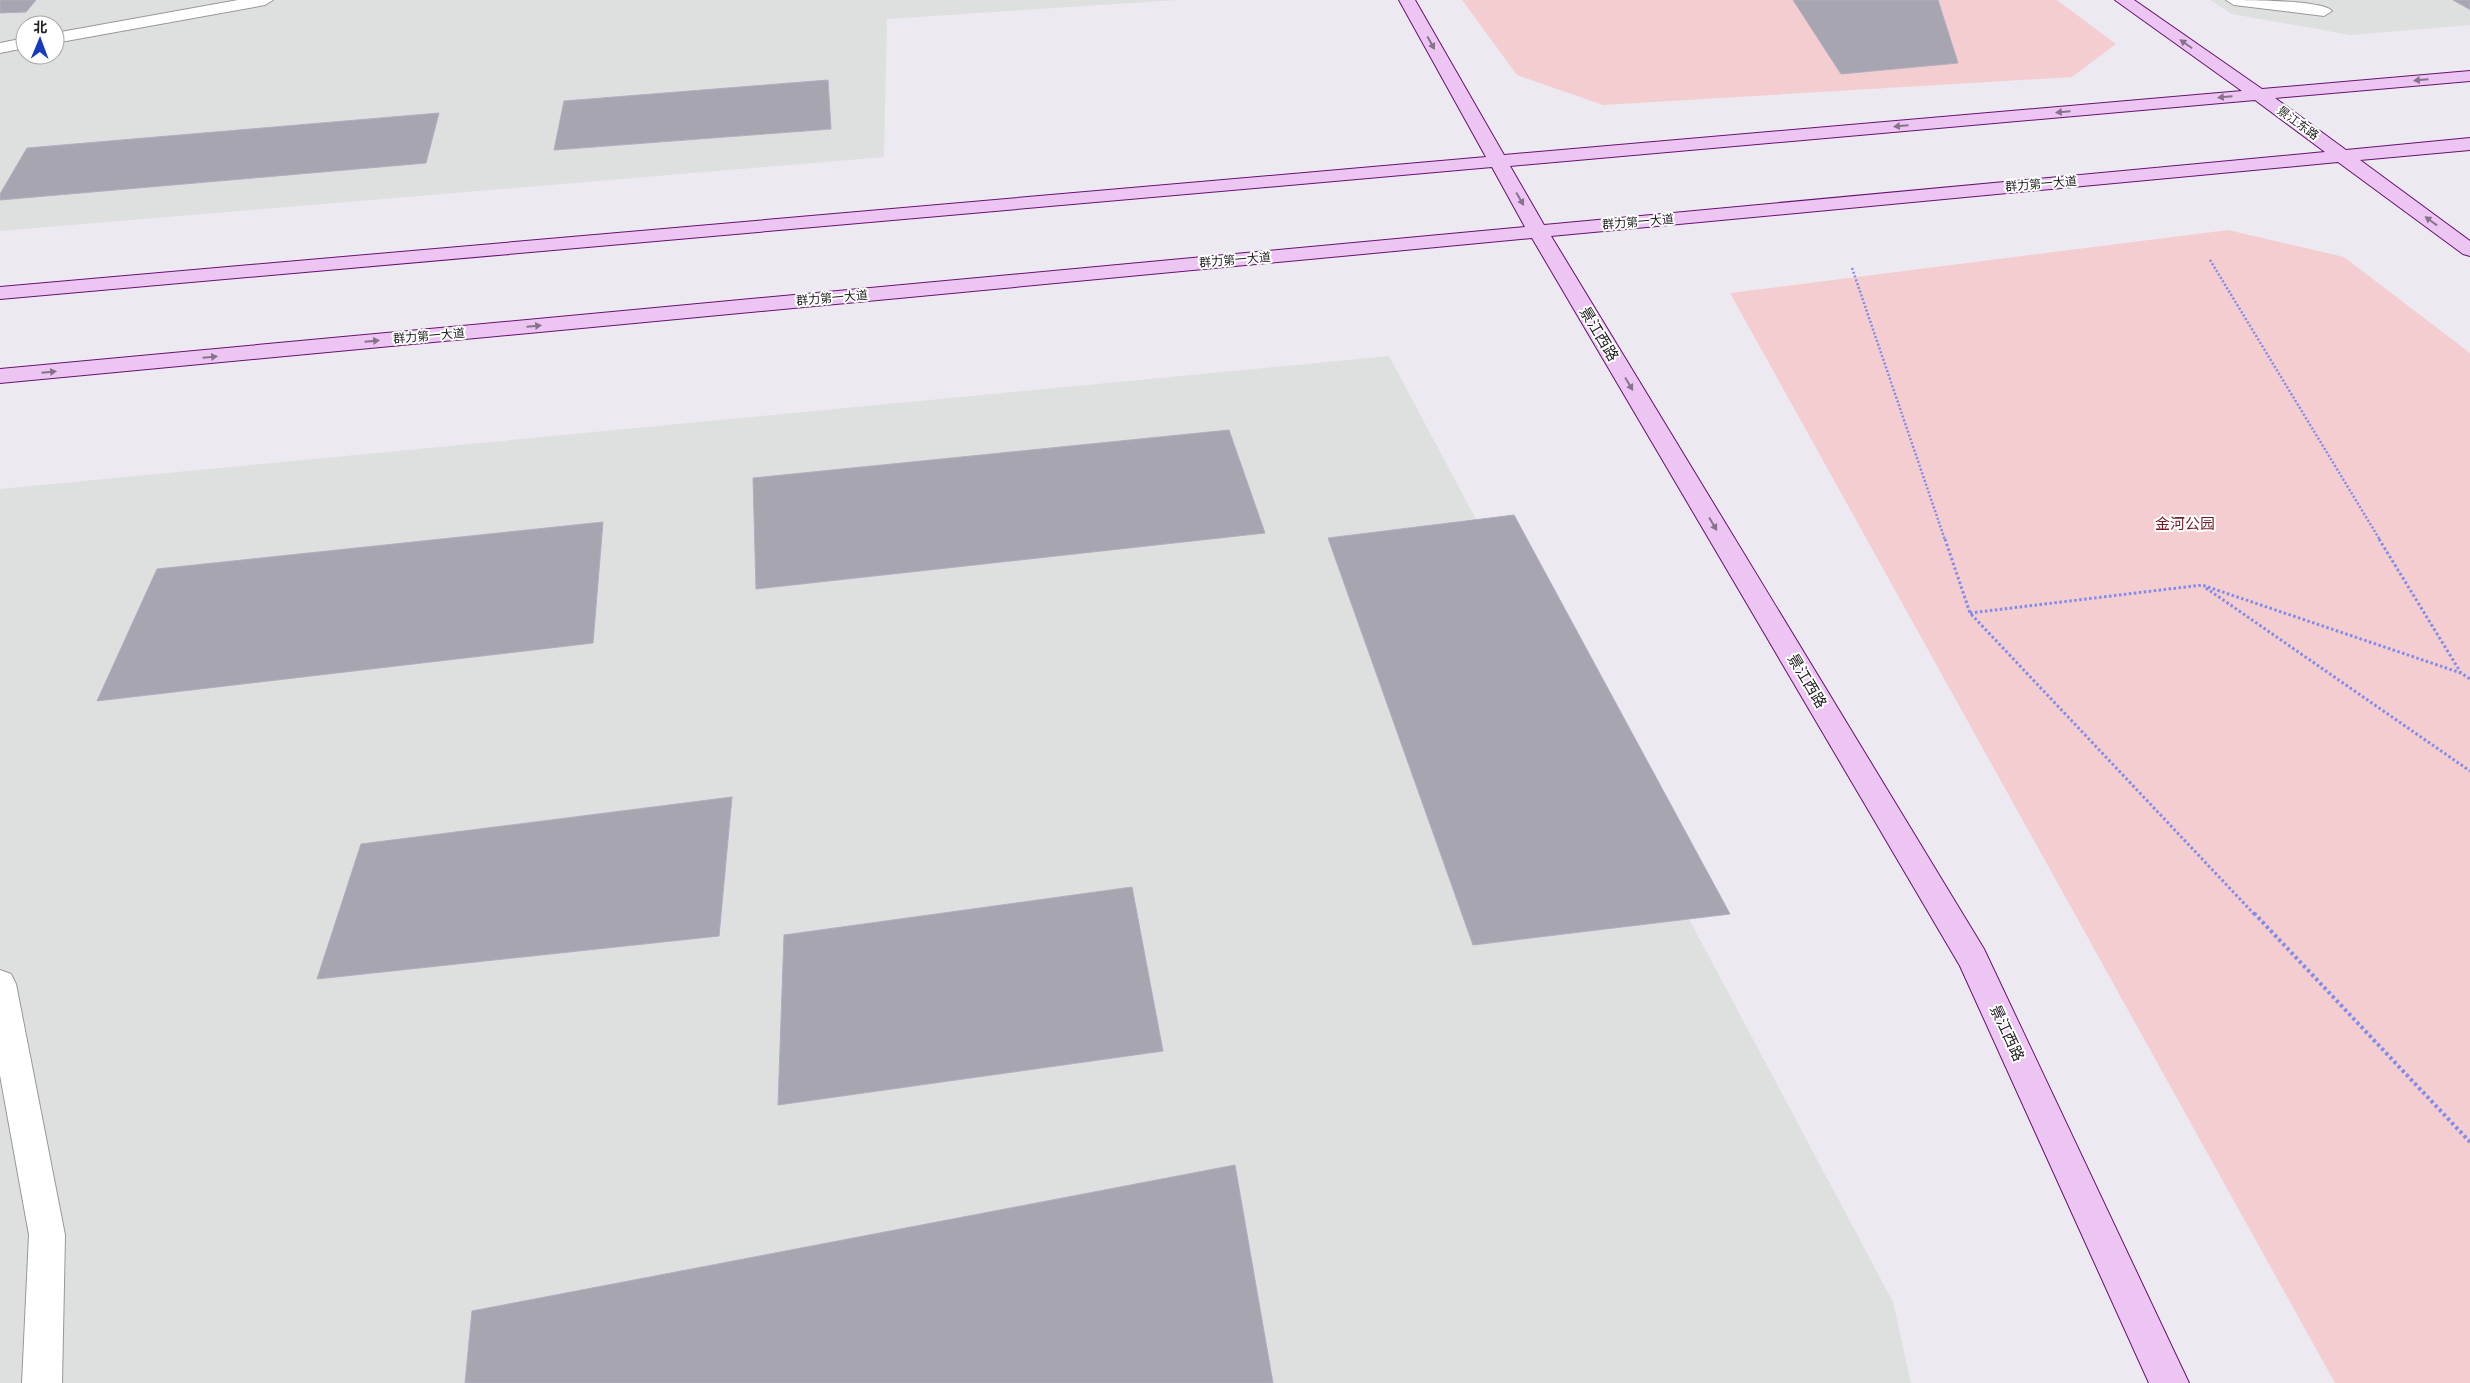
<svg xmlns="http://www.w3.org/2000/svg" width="2470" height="1383" font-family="'Sofia Sans Condensed','Noto Sans SC',sans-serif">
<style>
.residential{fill:#dedfdf;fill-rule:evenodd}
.park{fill:#f4cdd1}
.building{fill:#a7a5af;stroke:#b2adc1}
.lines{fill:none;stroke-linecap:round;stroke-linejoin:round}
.service-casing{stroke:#989898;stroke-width:2}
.minor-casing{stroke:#989898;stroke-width:2}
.secondary-casing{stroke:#66126f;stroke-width:2}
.path-far2{stroke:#808beb;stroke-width:2.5;stroke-dasharray:2 2;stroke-linecap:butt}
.path-far1{stroke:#808beb;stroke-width:3;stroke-dasharray:2.5 2.5;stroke-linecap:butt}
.path{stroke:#808beb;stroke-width:4;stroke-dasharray:3 3;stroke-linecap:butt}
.service{fill:#fff;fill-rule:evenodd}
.minor{fill:#fff;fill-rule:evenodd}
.secondary{fill:#ecc5f3;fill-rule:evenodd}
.oneway{fill:#86738a}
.labels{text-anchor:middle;stroke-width:4;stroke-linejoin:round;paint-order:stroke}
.far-street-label{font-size:12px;fill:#212121;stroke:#fff}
.street-label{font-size:15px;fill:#212121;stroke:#fff}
.park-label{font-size:15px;fill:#761924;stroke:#fff}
</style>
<rect width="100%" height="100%" fill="#ede9f1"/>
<path class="residential" d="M0 0H1178L887 19 884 157 0 231ZM25 25H55V55H25Z
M2210 0H2470V25L2350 35 2232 14Z
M1389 356 1893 1302 1911 1383H0V489Z"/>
<path class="park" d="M1462 0H2057L2116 44 2072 77 1603 105 1517 75Z
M2228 230 2344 257 2470 353V1383H2335L1730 293Z"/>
<path class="building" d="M0 0H36L26 12 0 13Z
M1793 0H1938L1958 63 1841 74Z
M2453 0H2470V9H2469Z
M828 80 831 129 554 150 564 101Z
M439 113 426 163 0 200V194L27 148Z
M1229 430 1265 533 756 589 753 478Z
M1514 515 1730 914 1473 945 1328 538Z
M603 522 593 643 97 701 157 569Z
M732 797 719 936 317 979 361 844Z
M1132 887 1163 1051 778 1105 784 935Z
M1235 1165 1273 1383H465L472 1311Z"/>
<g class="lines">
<defs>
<path id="service" d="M238 0H273L265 5 55 43V33Z
M2226 0C2243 0 2324 0 2332 11L2324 16 2234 5Z
M25 38V48L0 53V43Z"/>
<path id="minor" d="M0 970 11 974 16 984 65 1235 62 1383H22L29 1235 0 1075Z"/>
<path id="secondary" d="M1399 0H1415L1504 155 2242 91 2115 0H2134L2262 89 2470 71V81L2275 98 2346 150 2470 138V150L2360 160 2470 241V256L2463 254 2338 162 1551 236 1984 949 2189 1383H2149L1960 966 1532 238 0 383V369L1525 227 1492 167 0 299V287L1486 157ZM2255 100 2325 152 1544 225 1510 166Z"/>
</defs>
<use href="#service" class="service-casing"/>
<use href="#minor" class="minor-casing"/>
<use href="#secondary" class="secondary-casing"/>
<path class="path-far2" d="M2210 260 2380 540
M1852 268 1945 540"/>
<path class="path-far1" d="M1945 539 1970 613 2255 915
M2379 539 2461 673 2470 679
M2206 588 2470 771
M1970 613 2202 585 2461 673"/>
<path class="path" d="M2254 913 2470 1142"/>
<use href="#service" class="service"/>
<use href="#minor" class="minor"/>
<use href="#secondary" class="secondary"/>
</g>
<defs><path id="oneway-solid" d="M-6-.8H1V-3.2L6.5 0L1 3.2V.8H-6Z" transform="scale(1.25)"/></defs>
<g class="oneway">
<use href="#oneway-solid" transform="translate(1431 43) rotate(61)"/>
<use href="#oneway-solid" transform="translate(2186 44) rotate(-145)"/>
<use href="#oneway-solid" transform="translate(2421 80) rotate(175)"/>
<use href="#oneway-solid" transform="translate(2225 97) rotate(175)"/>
<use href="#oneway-solid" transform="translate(2063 112) rotate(175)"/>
<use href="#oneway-solid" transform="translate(1901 126) rotate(175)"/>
<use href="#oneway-solid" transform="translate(1520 199) rotate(60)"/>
<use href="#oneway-solid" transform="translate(2431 221) rotate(-144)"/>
<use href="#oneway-solid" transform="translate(534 326) rotate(-5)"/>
<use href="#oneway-solid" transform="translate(372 341) rotate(-5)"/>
<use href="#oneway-solid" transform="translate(210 357) rotate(-5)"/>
<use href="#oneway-solid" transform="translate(49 372) rotate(-5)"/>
<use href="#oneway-solid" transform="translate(1629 384) rotate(59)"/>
<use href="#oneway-solid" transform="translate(1713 524) rotate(59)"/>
</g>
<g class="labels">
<g class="far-street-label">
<text transform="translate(2298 123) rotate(36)" y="4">景江东路</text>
<text transform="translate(2041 184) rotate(-5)" y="4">群力第一大道</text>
<text transform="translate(1638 222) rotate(-5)" y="4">群力第一大道</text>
<text transform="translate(1235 260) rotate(-5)" y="4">群力第一大道</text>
<text transform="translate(832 298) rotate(-5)" y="4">群力第一大道</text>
<text transform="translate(429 336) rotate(-5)" y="4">群力第一大道</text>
</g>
<g class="street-label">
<text transform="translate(1599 334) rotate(59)" y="5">景江西路</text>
<text transform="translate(1807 681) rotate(59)" y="5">景江西路</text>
<text transform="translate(2007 1033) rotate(65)" y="5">景江西路</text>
</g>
<g class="park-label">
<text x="2185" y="529">金河公园</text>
</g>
</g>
<g transform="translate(40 40) rotate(1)"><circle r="24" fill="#ffffff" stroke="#a6a6a6"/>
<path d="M0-4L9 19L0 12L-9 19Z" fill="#1739bb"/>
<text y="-8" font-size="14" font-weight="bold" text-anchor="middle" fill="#212121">北</text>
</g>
</svg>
